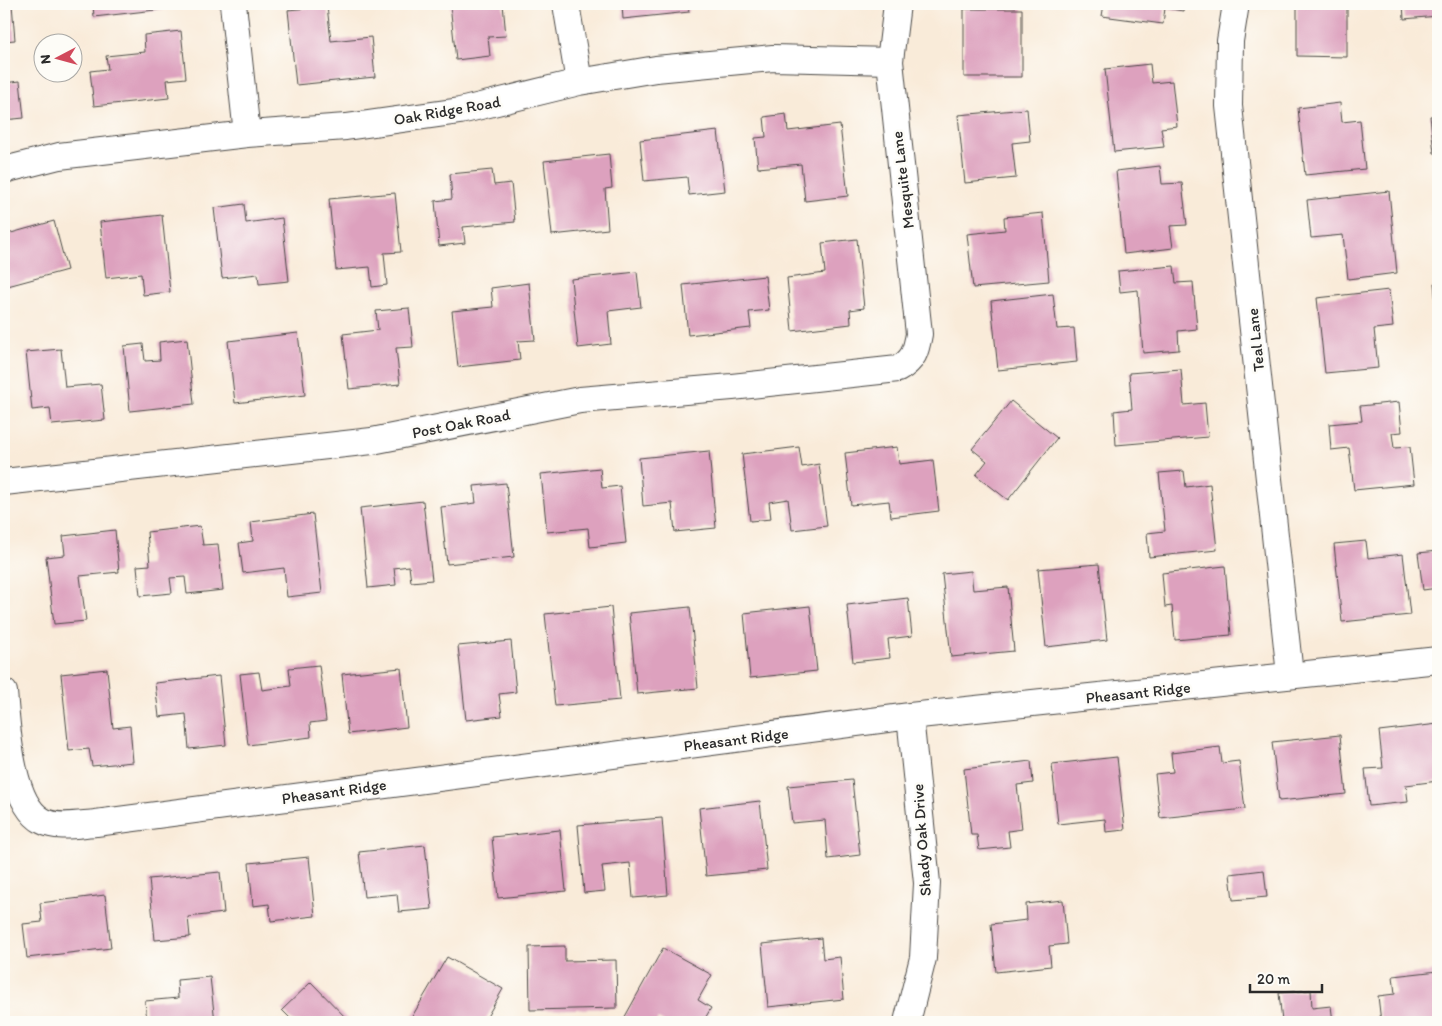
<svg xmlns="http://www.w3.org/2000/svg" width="1442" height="1026" font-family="Itim,sans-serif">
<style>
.building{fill:#dda1be}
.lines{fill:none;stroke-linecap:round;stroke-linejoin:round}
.minor-casing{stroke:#4a4845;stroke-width:28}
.minor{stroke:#fff;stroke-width:26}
.labels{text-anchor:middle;stroke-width:5;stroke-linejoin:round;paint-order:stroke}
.street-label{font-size:16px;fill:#2b2b2b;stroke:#fdfcf7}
</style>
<rect width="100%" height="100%" fill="#fdfcf7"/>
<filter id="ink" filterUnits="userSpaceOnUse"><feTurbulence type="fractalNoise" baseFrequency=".02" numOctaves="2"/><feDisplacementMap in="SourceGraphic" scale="10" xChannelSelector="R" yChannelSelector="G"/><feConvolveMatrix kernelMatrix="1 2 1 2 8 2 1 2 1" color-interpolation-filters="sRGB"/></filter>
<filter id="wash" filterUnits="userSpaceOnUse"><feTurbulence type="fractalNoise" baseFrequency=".0096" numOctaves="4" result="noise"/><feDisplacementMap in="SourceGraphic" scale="20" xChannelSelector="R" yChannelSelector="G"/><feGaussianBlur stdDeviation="1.12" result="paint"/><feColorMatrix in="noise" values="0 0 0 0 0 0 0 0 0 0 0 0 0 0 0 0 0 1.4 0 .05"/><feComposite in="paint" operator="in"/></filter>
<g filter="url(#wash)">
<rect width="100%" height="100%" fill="#f9ebd9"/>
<g id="blocks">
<path class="building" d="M4 4H12L15 40 4 41Z
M93 4H164V9L94 17Z
M450 4H503L506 36 488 37 490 56 456 60Z
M622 4H688L689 12 623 19Z
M1104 4H1184L1183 11 1165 8 1163 24 1102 16Z
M1297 4H1347V57L1297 56Z
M1403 4H1438V16L1404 19Z
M327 6 331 41 371 37 375 77 296 85 288 10Z
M964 9H1022V77H964Z
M181 31 186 78 167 80 169 98 94 106 90 71 108 69 106 56 145 52 144 35Z
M1150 64 1152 83 1172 81 1177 126 1161 128 1164 147 1114 152 1105 69Z
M20 81 24 118 4 120V83Z
M1340 103 1342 122 1360 120 1365 169 1305 175 1298 108Z
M1027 109 1030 141 1012 143 1016 178 965 183 958 115Z
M786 114 788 131 840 125 848 196 805 201 801 164 758 168 755 138 766 137 764 117Z
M1438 115V153H1434L1430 116Z
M718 131 725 191 689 195 687 177 644 181 640 140Z
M609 154 612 188 605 189 608 229 552 235 544 161Z
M1160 166 1162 184 1182 183 1187 225 1170 226 1173 248 1124 254 1116 171Z
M492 170 494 185 511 183 515 222 463 227 465 243 439 246 435 201 452 199 450 174Z
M1389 191 1397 273 1348 279 1343 235 1311 238 1307 200Z
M395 193 401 252 384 253 387 285 372 287 370 267 336 270 329 199Z
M244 204 246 223 282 218 289 281 259 284 258 274 222 278 214 208Z
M1043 213 1049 281 973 288 967 234 1005 230 1004 217Z
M162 215 170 292 143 295 141 274 106 278 100 222Z
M54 221 67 270 4 287V235Z
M857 239 864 308 850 310 851 324 792 331 787 278 825 273 822 243Z
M1174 266 1176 283 1193 282 1197 329 1178 331 1179 350 1143 353 1138 290 1120 292 1118 271Z
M637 272 641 307 608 311 611 344 578 348 571 279Z
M765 276 769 310 749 312 751 328 688 335 683 285Z
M529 283 535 340 518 341 520 360 458 367 452 311 493 307 491 288Z
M1434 283H1438V315H1437Z
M1389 290 1393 327 1374 329 1378 368 1325 373 1317 298Z
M1053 294 1057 329 1074 328 1077 362 998 370 991 301Z
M409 308 413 347 396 348 400 384 349 389 343 334 378 330 376 311Z
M298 333 305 395 235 403 228 341Z
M187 339 194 404 130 411 124 346 143 344 145 361 160 360 159 342Z
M61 349 65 387 101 384 105 420 52 425 50 408 32 410 26 352Z
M1181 369 1184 405 1205 403 1208 437 1116 445 1114 411 1132 409 1129 373Z
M1011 401 1057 438 1008 500 976 475 987 461 972 449Z
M1399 402 1402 432 1392 433 1394 448 1410 447 1414 484 1354 490 1349 448 1331 450 1329 424 1362 421 1360 406Z
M799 447 802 467 819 464 827 526 792 530 788 499 769 502 771 519 750 521 742 454Z
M897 447 899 464 933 460 939 511 891 517 889 501 851 505 845 453Z
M709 451 716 528 675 532 672 503 643 506 639 458Z
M600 468 602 488 620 486 626 543 590 547 588 528 547 532 541 474Z
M1184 471 1186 487 1210 484 1217 550 1149 557 1147 533 1165 531 1159 473Z
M506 483 514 557 447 564 441 507 476 503 474 486Z
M423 501 432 580 411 582 409 566 394 568 396 585 368 588 360 508Z
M313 514 322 593 287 597 284 568 243 573 239 543 253 541 251 522Z
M200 526 203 545 218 544 223 590 187 594 185 577 170 578 172 593 140 596 137 566 150 565 147 532Z
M115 530 119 572 80 576 86 621 54 624 46 557 65 555 63 536Z
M1366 541 1368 558 1403 554 1410 615 1342 622 1334 544Z
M1438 551V588L1423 590 1418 553Z
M1099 564 1107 640 1046 647 1038 569Z
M1225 566 1231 635 1175 640 1172 606 1165 607 1162 573Z
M971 571 973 590 1008 587 1014 651 951 657 942 574Z
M908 598 912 636 888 639 890 658 853 662 847 605Z
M810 606 817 671 750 678 744 613Z
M611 607 620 700 555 706 545 614Z
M690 607 698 688 637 694 629 613Z
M511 641 516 692 499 694 502 716 466 720 458 646Z
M319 665 326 721 310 723 311 737 248 745 240 674 259 672 262 690 291 686 289 668Z
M401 668 407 727 348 734 342 674Z
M107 669 113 728 130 726 133 762 92 766 89 749 69 751 61 674Z
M219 676 226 745 189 749 186 714 159 717 155 683Z
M1438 724V781L1406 785 1408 802 1369 806 1365 769 1383 768 1379 731Z
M1340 735 1346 794 1279 801 1272 742Z
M1220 747 1222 763 1239 761 1245 809 1160 818 1155 774 1173 772 1171 753Z
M1117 757 1125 830 1106 832 1105 819 1058 824 1052 764Z
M1031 761 1033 783 1017 785 1022 829 1008 831 1010 847 979 850 977 835H971L964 769Z
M852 780 860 855 828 859 825 820 792 823 788 786Z
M760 801 767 870 706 876 699 808Z
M662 818 668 895 633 898 630 863 602 866 605 891 584 893 578 825Z
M560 830 566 891 498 898 492 837Z
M425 845 432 909 399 912 397 894 364 897 359 852Z
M309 857 315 916 271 921 269 904 253 906 249 863Z
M1264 870 1267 897 1233 900 1230 874Z
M220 872 224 913 188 917 190 937 155 940 149 879Z
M105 895 111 948 27 958 23 924 42 922 40 903Z
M1063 900 1067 944 1049 946 1051 966 996 972 991 924 1027 920 1026 904Z
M821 938 823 959 840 957 844 999 768 1007 762 944Z
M565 946V961L616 960 617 1008 530 1010 529 947Z
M663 948 712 975 698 1000 711 1008 703 1022H664L658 1019 656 1022H622Z
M447 957 503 989 484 1022H414L410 1020Z
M1438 971V1022H1381L1378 996 1395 994 1393 976Z
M210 977 215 1022H147L145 1001 178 998 177 980Z
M311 982 350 1022H294L282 1010Z
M1311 990 1312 1008 1331 1006 1333 1022H1282L1279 993Z"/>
</g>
</g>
<g filter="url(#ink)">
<use href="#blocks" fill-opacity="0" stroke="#4a4845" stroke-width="1"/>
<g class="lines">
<defs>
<path id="minor" d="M233 4 247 134
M566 4 579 82
M1236 4 1230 41 1229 106 1290 675
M4 170 59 156 247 134 346 127 460 111 579 82 656 69 773 58 890 61
M4 482 372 441 580 400 732 387 898 369C914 360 916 351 919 334L890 61 897 4
M4 692C7 724 10 804 43 821 57 829 80 824 96 823L910 716 1438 660
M907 1022 923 958 927 883 910 716"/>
</defs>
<use href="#minor" class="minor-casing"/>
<use href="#minor" class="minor"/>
</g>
</g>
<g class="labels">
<g class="street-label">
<text transform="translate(447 110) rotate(-10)" y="6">Oak Ridge Road</text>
<text transform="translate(902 180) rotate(-97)" y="6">Mesquite Lane</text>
<text transform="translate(1255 340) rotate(-96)" y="6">Teal Lane</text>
<text transform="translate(461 423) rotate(-11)" y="6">Post Oak Road</text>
<text transform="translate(1138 692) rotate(-6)" y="6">Pheasant Ridge</text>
<text transform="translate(736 739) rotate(-7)" y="6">Pheasant Ridge</text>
<text transform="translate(334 791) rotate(-8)" y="6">Pheasant Ridge</text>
<text transform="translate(921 840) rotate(-94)" y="6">Shady Oak Drive</text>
</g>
</g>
<rect width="1442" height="1026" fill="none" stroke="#fdfcf7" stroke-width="20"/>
<g transform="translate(58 58) rotate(264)"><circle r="24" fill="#fdfcf7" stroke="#a9a8a5"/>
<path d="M0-4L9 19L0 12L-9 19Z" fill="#d1495b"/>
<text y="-8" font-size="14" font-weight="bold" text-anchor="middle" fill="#2b2b2b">N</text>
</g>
<path d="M1250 984v8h72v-8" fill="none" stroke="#2b2b2b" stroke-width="2.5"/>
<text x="1257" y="984" font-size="15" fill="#2b2b2b" stroke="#fdfcf7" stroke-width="4" paint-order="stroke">20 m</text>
</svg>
